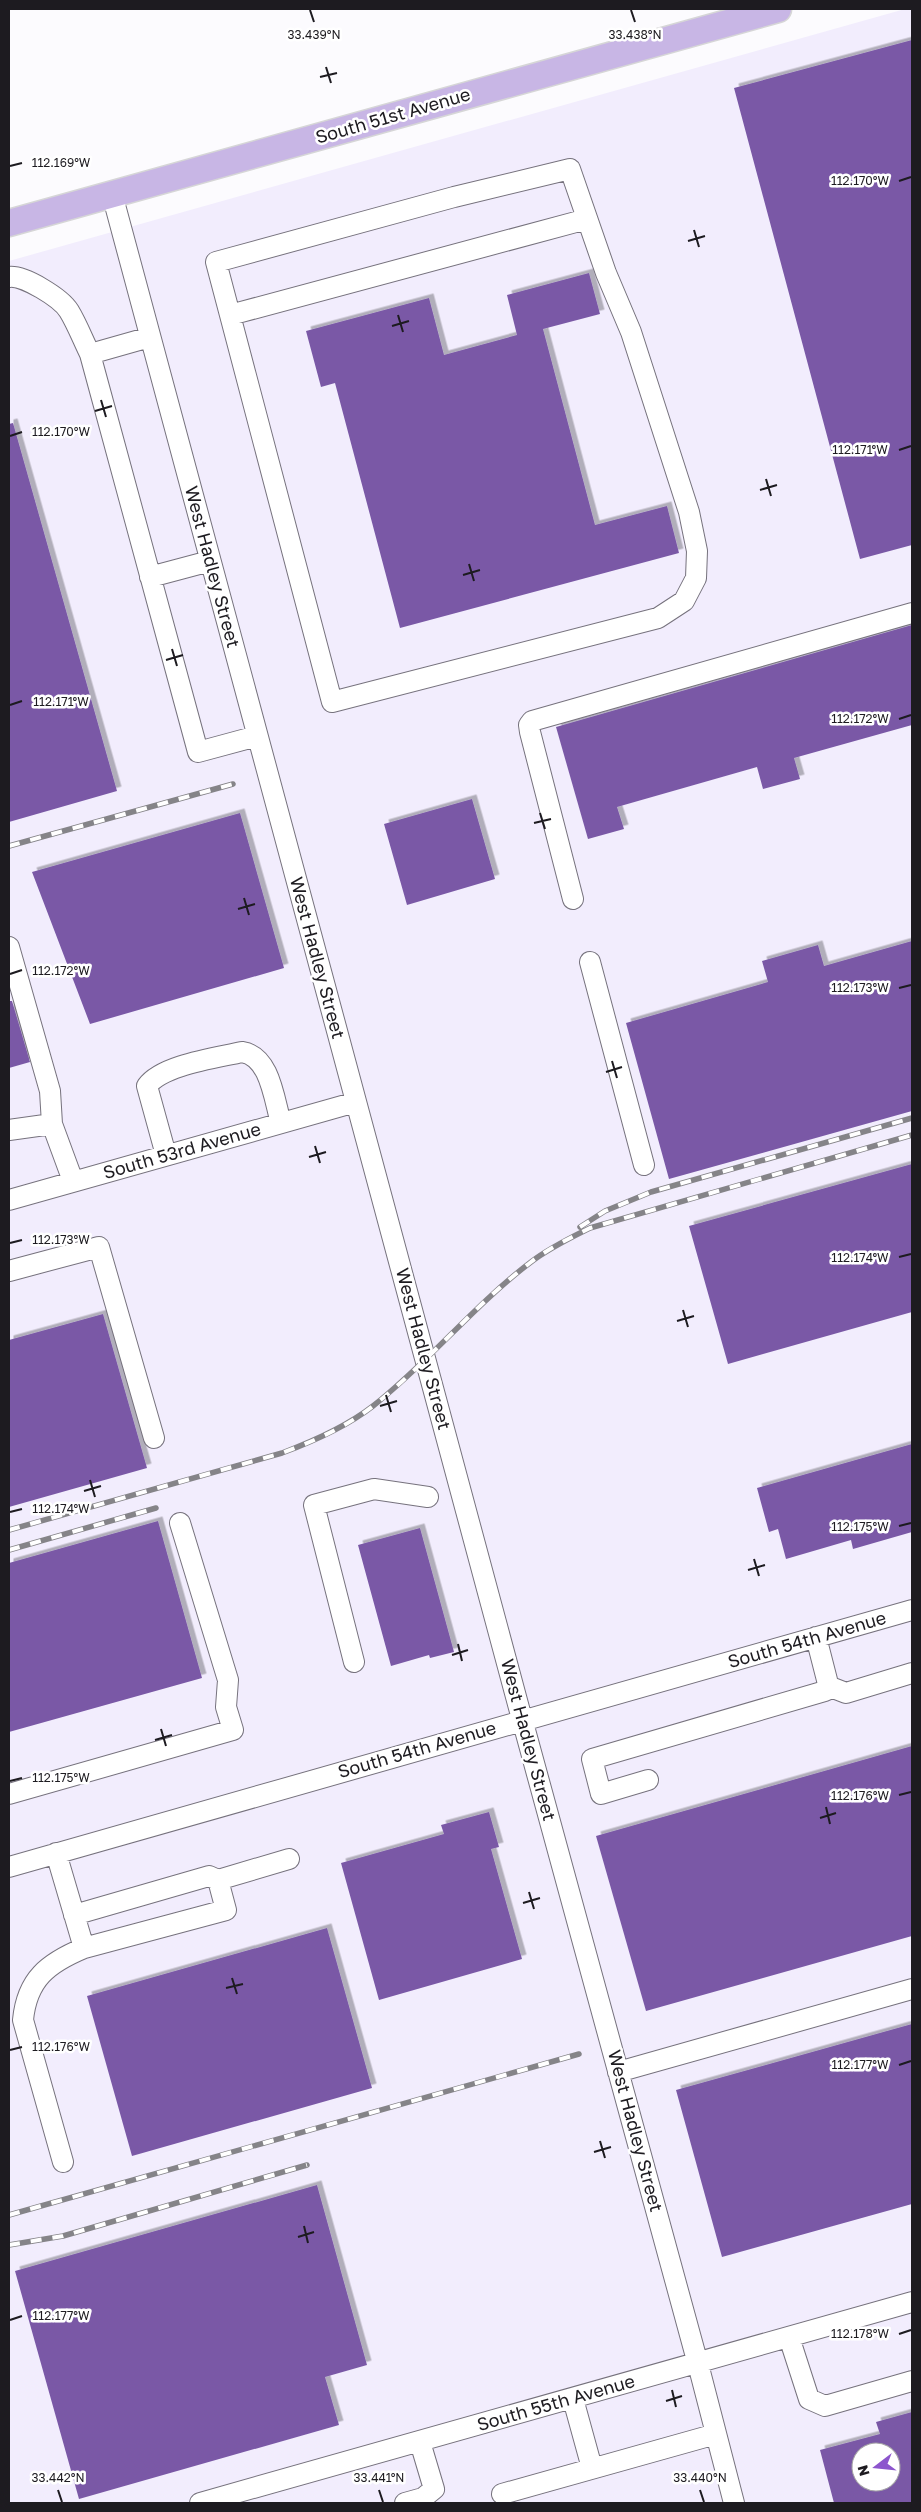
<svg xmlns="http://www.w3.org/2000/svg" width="921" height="2512" font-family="'Golos Text',sans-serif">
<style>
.built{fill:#f2edfd;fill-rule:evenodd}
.building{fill:#7a59a6;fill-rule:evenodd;filter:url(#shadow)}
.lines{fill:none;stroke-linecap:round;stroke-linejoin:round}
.minor-casing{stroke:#76727d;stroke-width:22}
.major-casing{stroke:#d6d6d7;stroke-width:29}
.minor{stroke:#fff;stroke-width:20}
.major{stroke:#c8b6e5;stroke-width:26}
.rail-casing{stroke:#858488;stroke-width:5.5}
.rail{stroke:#fff;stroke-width:4;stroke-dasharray:11;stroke-linecap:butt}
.ticks{fill:none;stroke:#1d1b20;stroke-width:2}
.labels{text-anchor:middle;stroke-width:5;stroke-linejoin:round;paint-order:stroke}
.street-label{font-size:18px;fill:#1d1b20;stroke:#fff}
.ticks-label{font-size:12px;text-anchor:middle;fill:#1d1b20;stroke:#fff;stroke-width:5;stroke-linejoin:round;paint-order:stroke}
</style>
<defs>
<filter id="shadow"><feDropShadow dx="4.5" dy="-4.5" stdDeviation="0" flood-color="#0004"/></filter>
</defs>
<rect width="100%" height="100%" fill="#fcfbfe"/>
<path class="built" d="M905 9H912V2503H9V261ZM861 2452H891V2482H861Z"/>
<path class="building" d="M912 40V545L860 559 734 88Z
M589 273 600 314 543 329 595 525 667 506 679 553 400 628 335 383 321 387 306 331 429 298 444 355 517 335 507 295Z
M13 423 117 791 9 822V424Z
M912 625V725L794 758 800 779 763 789 757 767 617 807 624 829 588 839 556 727Z
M472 799 495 879 407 905 384 824Z
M240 813 284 968 90 1024 32 872Z
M912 941V1111L669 1179 626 1023 768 982 762 961 818 945 824 966Z
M9 1001H12L30 1062 9 1068Z
M912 1164V1312L728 1364 689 1226Z
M103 1314 147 1468 9 1507V1340Z
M912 1444V1532L853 1549 851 1540 786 1559 778 1529 769 1532 757 1488Z
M158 1521 202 1678 9 1732V1563Z
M420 1528 454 1652 430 1658 429 1655 391 1666 358 1545Z
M912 1746V1936L646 2011 596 1836Z
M489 1812 499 1847 491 1849 522 1959 379 2000 341 1863 444 1834 441 1825Z
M327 1928 372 2088 132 2156 87 1996Z
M912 2024V2204L722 2257 676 2090Z
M317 2185 367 2365 325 2377 339 2425 79 2499 15 2271Z
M912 2412V2503H834L820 2450 880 2434 876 2422ZM861 2452H891V2482H861Z"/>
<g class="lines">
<defs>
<path id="minor" d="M112 194 522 1719 698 2364 734 2503
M9 277C24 275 61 298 69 311 77 324 83 340 90 354
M230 315 216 262 454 197 570 169 606 273 631 332 689 512 697 551 696 578 684 601 658 618 332 702 230 315 587 219
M150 337 90 354 198 752 257 736
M150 577 210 561
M573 899 530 732 529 725 532 721 912 613
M9 947 50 1091 52 1124
M590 962 644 1165
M9 1130 52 1124 73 1181
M166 1155 147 1086C162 1065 216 1058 242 1052 270 1056 274 1099 281 1123
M9 1200 356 1102
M9 1271 99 1247 154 1438
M354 1662 314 1505 374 1489 428 1497
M828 1686 846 1693 912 1673
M648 1780 601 1794 592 1759 825 1691 828 1686 827 1680 816 1637
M9 1794 233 1730 226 1707 228 1680 180 1523
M56 1853 84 1948 226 1910 218 1880 289 1859
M9 1867 912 1610
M74 1915 209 1876 218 1880
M618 2072 912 1989
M63 2162 23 2020C27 1979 48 1963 84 1948
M789 2337 809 2399 825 2406 912 2381
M573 2399 592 2468
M502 2494 716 2434
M200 2503 912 2302
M405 2503 423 2498 434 2489 420 2442"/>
<path id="major" d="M9 223 778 9"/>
</defs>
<use href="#minor" class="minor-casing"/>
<use href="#major" class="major-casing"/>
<use href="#minor" class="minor"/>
<use href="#major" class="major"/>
<defs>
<path id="rail" d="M9 846 233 784
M580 1227 605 1211 651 1192 912 1118
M9 1530 282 1453C314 1441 346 1427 373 1406 429 1362 474 1305 531 1262 549 1248 570 1238 590 1228L912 1135
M9 1550 156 1508
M9 2215 579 2054
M9 2245 63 2236 307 2165"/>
</defs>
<use href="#rail" class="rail-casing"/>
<use href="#rail" class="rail"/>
</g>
<path class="ticks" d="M310 10 314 22M631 10 635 22M326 67 331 83M320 77 337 73M10 166 22 163M899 181 911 177M694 230 699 247M688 241 705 236M398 315 403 332M392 326 409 321M101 400 106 417M95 411 112 406M10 436 22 432M899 450 911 446M766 479 771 496M760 490 777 485M469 564 474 581M463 575 480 570M172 649 177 666M166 660 183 655M10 705 22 701M899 719 911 715M540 813 545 829M534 823 551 819M244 898 249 915M238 909 255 904M10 974 22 970M899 988 911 985M612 1061 617 1078M606 1072 622 1067M315 1146 320 1163M309 1157 326 1152M10 1243 22 1240M899 1257 911 1254M683 1310 688 1327M677 1321 694 1316M386 1395 391 1412M380 1406 397 1401M90 1480 95 1497M84 1491 101 1486M10 1512 22 1509M899 1526 911 1523M754 1559 759 1576M748 1570 765 1565M458 1644 462 1661M452 1655 468 1650M161 1729 166 1746M155 1740 172 1735M10 1781 22 1778M899 1795 911 1792M826 1807 830 1824M820 1818 836 1813M529 1892 534 1909M523 1903 540 1898M232 1978 237 1994M226 1988 243 1984M10 2050 22 2047M899 2065 911 2061M600 2141 605 2158M594 2152 611 2147M304 2226 308 2243M298 2237 314 2232M10 2320 22 2316M899 2334 911 2330M672 2390 676 2407M666 2401 682 2396M58 2490 62 2502M379 2490 383 2502M700 2490 704 2502"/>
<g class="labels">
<g class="street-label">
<text transform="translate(393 116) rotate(-16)" y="6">South 51st Avenue</text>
<text transform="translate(212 567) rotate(75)" y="6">West Hadley Street</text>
<text transform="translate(317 958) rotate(75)" y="6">West Hadley Street</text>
<text transform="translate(182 1151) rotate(-16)" y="6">South 53rd Avenue</text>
<text transform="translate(423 1349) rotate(75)" y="6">West Hadley Street</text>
<text transform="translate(807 1640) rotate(-16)" y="6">South 54th Avenue</text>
<text transform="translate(528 1740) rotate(75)" y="6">West Hadley Street</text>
<text transform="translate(417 1750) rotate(-16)" y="6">South 54th Avenue</text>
<text transform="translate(635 2131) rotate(75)" y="6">West Hadley Street</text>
<text transform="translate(556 2403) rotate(-16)" y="6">South 55th Avenue</text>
</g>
</g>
<g class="ticks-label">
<text x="314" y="39">33.439°N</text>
<text x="635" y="39">33.438°N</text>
<text x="61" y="167">112.169°W</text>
<text x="860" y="185">112.170°W</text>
<text x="61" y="436">112.170°W</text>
<text x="860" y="454">112.171°W</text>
<text x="61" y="706">112.171°W</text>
<text x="860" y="723">112.172°W</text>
<text x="61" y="975">112.172°W</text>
<text x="860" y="992">112.173°W</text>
<text x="61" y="1244">112.173°W</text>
<text x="860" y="1262">112.174°W</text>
<text x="61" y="1513">112.174°W</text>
<text x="860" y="1531">112.175°W</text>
<text x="61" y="1782">112.175°W</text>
<text x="860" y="1800">112.176°W</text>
<text x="61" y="2051">112.176°W</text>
<text x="860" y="2069">112.177°W</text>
<text x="61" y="2320">112.177°W</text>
<text x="860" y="2338">112.178°W</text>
<text x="58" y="2482">33.442°N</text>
<text x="379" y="2482">33.441°N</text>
<text x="700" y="2482">33.440°N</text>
</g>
<rect width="921" height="2512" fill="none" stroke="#1d1b20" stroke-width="20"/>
<g transform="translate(876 2467) rotate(254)"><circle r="24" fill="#ffffff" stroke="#a5a4a6"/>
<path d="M0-4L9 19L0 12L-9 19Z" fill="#8c55cd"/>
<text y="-8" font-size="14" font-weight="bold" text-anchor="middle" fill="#1d1b20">N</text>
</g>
</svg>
